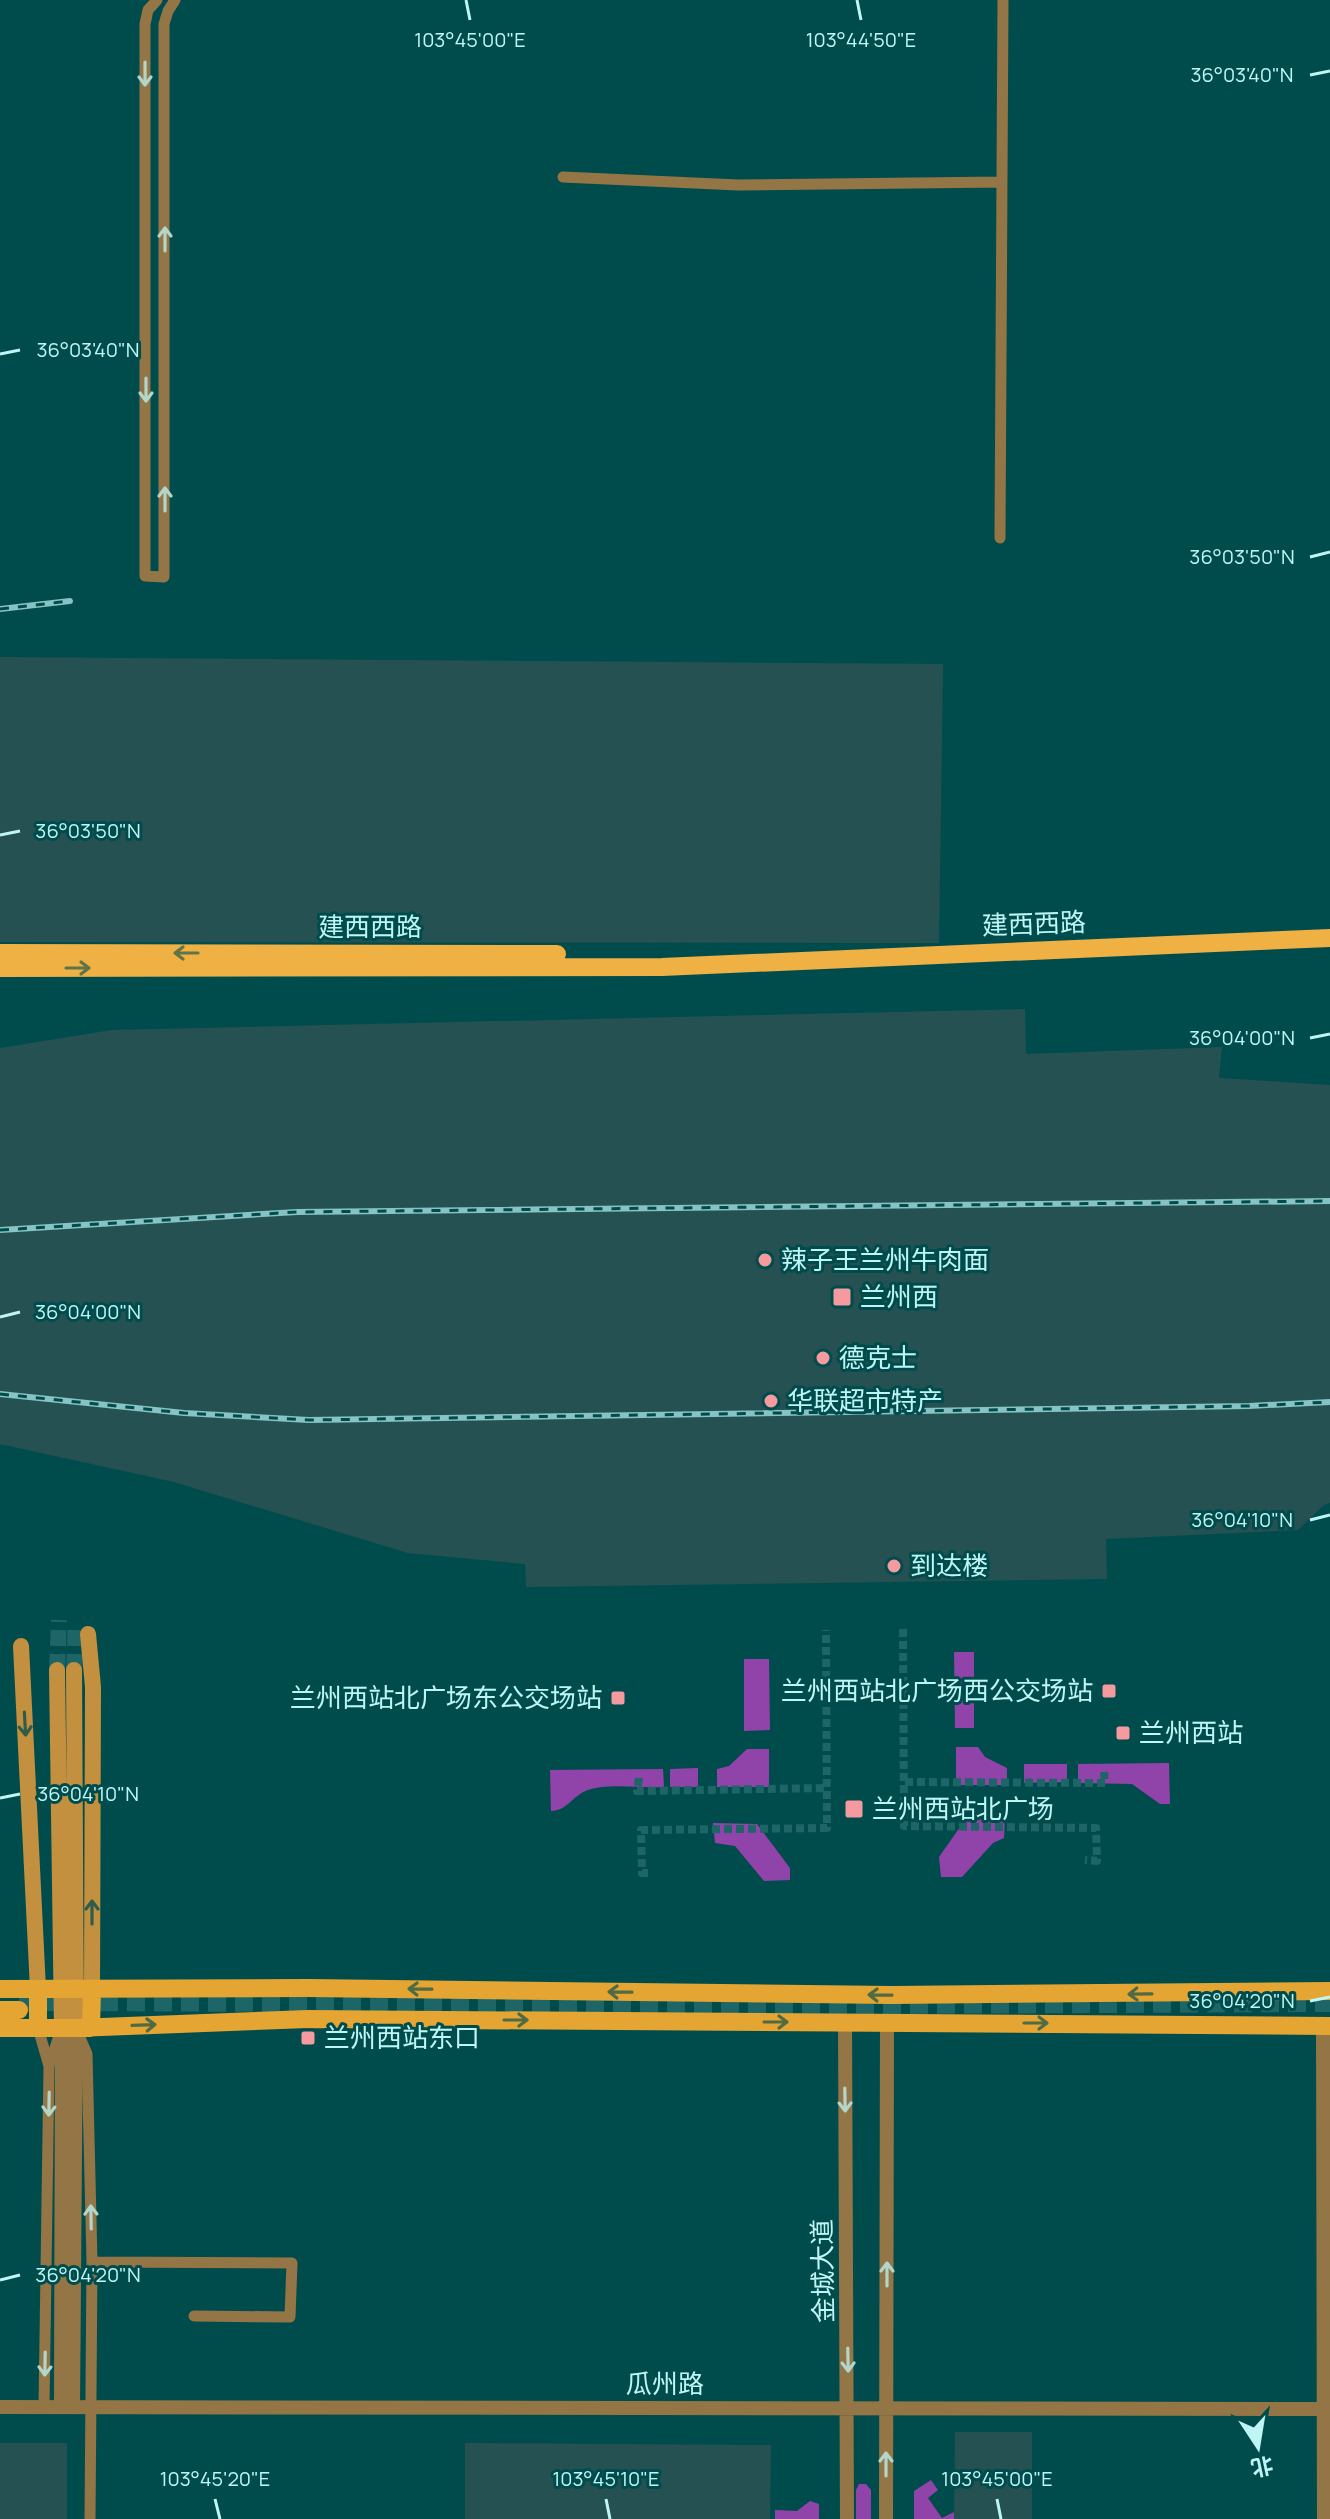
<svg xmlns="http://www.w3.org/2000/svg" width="1330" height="2519" font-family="Manrope,'Noto Sans SC',sans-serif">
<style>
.built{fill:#265152}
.green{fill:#9043a9}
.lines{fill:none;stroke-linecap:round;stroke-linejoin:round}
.pedestrian-tunnel{stroke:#1d6566;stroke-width:8;stroke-dasharray:8 4;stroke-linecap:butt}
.secondary-tunnel{stroke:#1d6566;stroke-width:16;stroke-dasharray:16 8;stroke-linecap:butt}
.primary-tunnel{stroke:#1d6566;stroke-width:18;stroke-dasharray:18 9;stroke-linecap:butt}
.minor{stroke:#947545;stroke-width:11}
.tertiary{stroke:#947545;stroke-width:14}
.secondary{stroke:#c2903e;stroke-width:16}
.primary{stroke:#e5a532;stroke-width:18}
.trunk{stroke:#efb044;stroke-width:18}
.rail-casing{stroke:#87c3c4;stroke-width:6}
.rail{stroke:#004c4d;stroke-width:3;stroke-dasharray:9;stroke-linecap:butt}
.oneway{stroke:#b4d5c9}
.oneway2{stroke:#607449}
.oneway3{stroke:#305d49}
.oneway4{stroke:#506b44}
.ticks{fill:none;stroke:#bff5f5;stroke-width:3}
.poi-dot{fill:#f59b9f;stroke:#004c4d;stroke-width:3}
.labels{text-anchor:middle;stroke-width:6;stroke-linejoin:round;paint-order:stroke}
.street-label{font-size:26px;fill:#bff5f5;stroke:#004c4d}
.poi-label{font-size:26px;fill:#bff5f5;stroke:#004c4d;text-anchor:start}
.ticks-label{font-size:20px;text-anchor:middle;fill:#bff5f5;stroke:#004c4d;stroke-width:6;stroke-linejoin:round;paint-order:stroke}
</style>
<rect width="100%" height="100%" fill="#004c4d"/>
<path class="built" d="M0 657 943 664 939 943 0 942Z
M1025 1009 1026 1054 1222 1047 1219 1078 1330 1085V1503L1324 1505 1298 1530 1106 1539 1107 1579 526 1587 525 1564 408 1553 174 1482 0 1444V1048L112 1030Z
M955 2432H1032V2519H954Z
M0 2443H67V2519H0Z
M465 2443 771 2445 770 2519H465Z"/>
<path class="green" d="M954 1652H974V1728H955Z
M744 1659H769L770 1730 744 1731Z
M956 1747H978L985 1757 1007 1768V1785H956Z
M747 1749H769V1787H717V1769L729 1766Z
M1169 1763 1170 1804H1160L1132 1784 1078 1783V1764Z
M1024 1764H1067V1782L1024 1783Z
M698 1768V1787H670V1769Z
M663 1769 664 1787C643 1788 606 1783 588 1790 573 1795 567 1811 551 1811L550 1770Z
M1005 1819 1004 1838 993 1843 962 1877H941L939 1857 965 1820Z
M713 1823 757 1824 790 1868V1880L764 1881 735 1846 715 1843Z
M931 2480 938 2490 928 2498 942 2518 954 2512V2519H914V2491Z
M859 2484H866L871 2490V2519H856V2490Z
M810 2501 819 2504V2519H775V2510L797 2511Z"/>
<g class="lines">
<path class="pedestrian-tunnel" d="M903 1629 904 1826 1096 1828 1097 1861 1085 1860
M639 1778 637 1791 827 1788
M905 1782 1105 1783 1104 1772
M648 1873H642L641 1830 827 1828 826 1630"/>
<path class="secondary-tunnel" d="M57 1670 59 1620
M74 1670 76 1622"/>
<path class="primary-tunnel" d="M19 2002 893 2005 1330 2003"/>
<path class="minor" d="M157 0 148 10 145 24V576L164 577V24L168 11 175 0
M563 177 738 185 1002 182
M1000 538 1003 0
M38 2028 49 2066
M78 2033 87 2054 92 2262 90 2519
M92 2262 292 2263 290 2317 194 2316
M44 2407 49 2066 59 2036"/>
<path class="tertiary" d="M845 2022 847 2519
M1323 2026 1324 2519
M0 2407 1330 2409
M61 2407 62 2028
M73 2407 76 2028
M886 2519 887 2023"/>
<path class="secondary" d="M88 1634 93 1687 92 1990
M21 1646 38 1989
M57 1670 62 2028
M74 1670 76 2028"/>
<path class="primary" d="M0 1989 308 1988 892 1995 1330 1991
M38 1989V2028
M0 2010H19
M0 2028H76L308 2019 1330 2026
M91 2028 92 1990"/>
<path class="trunk" d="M0 953 557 954
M0 968 662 967 1330 938"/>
<defs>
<path id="rail" d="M0 609 70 601
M0 1230 297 1212 1330 1201
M0 1394 184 1413 309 1420 1249 1406 1330 1402"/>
</defs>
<use href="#rail" class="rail-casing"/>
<use href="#rail" class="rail"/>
</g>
<defs><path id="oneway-shaft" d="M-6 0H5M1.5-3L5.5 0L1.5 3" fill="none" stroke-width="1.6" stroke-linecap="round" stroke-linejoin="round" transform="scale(2)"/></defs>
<g class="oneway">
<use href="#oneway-shaft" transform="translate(145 74) rotate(90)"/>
<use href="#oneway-shaft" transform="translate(165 239) rotate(-90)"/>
<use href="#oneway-shaft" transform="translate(146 390) rotate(90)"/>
<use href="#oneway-shaft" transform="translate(165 499) rotate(-90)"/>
<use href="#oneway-shaft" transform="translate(845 2100) rotate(89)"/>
<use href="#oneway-shaft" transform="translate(49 2104) rotate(91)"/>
<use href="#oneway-shaft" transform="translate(91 2217) rotate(-91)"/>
<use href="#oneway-shaft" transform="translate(887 2274) rotate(-90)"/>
<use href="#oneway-shaft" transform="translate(848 2360) rotate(89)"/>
<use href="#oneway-shaft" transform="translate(45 2364) rotate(91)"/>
<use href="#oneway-shaft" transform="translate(886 2464) rotate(-90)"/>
</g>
<g class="oneway2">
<use href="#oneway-shaft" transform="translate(186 953) rotate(-180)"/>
<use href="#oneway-shaft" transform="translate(78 968)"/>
</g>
<g class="oneway3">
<use href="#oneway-shaft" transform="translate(25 1724) rotate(87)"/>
<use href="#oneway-shaft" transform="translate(92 1912) rotate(-90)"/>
</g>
<g class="oneway4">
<use href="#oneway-shaft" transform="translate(420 1989) rotate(-179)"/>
<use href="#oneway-shaft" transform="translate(620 1992) rotate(-179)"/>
<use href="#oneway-shaft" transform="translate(1140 1994) rotate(179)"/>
<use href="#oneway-shaft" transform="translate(880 1995) rotate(-179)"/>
<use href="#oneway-shaft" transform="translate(516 2020)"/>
<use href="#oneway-shaft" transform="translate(776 2022)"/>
<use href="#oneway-shaft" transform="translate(1036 2023)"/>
<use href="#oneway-shaft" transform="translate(144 2025) rotate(-2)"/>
</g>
<path class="ticks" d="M466 0 470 20M857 0 861 20M1310 75 1330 71M0 354 20 350M1310 557 1330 552M0 835 20 831M1310 1038 1330 1034M0 1317 20 1312M1310 1520 1330 1515M0 1798 20 1794M1310 2001 1330 1997M0 2280 20 2275M215 2499 220 2519M606 2499 610 2519M997 2499 1001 2519"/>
<g class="poi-dot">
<circle cx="765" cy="1260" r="8"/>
<rect x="832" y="1287" width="20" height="20" rx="4"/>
<circle cx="823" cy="1358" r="8"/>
<circle cx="771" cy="1401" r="8"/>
<circle cx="894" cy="1566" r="8"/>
<rect x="1101" y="1683" width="16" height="16" rx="4"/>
<rect x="610" y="1690" width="16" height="16" rx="4"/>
<rect x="1115" y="1725" width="16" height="16" rx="4"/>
<rect x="844" y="1799" width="20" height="20" rx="4"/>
<rect x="300" y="2030" width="16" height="16" rx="4"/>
</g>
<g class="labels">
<g class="street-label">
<text transform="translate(1034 924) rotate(-2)" y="9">建西西路</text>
<text x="370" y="936">建西西路</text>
<text transform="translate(823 2271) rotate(-91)" y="9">金城大道</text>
<text x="665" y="2393">瓜州路</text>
</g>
<g class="poi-label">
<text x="781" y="1269">辣子王兰州牛肉面</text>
<text x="860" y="1306">兰州西</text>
<text x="839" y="1367">德克士</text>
<text x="787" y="1410">华联超市特产</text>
<text x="910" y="1575">到达楼</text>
<text x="1093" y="1700" text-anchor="end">兰州西站北广场西公交场站</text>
<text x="602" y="1707" text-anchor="end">兰州西站北广场东公交场站</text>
<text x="1139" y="1742">兰州西站</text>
<text x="872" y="1818">兰州西站北广场</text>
<text x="324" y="2047">兰州西站东口</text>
</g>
</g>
<g class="ticks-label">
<text x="470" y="47">103°45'00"E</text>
<text x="861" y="47">103°44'50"E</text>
<text x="1242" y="82">36°03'40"N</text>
<text x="88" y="357">36°03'40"N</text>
<text x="1242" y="564">36°03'50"N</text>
<text x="88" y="838">36°03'50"N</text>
<text x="1242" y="1045">36°04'00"N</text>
<text x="88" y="1319">36°04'00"N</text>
<text x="1242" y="1527">36°04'10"N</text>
<text x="88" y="1801">36°04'10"N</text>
<text x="1242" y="2008">36°04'20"N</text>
<text x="88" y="2282">36°04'20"N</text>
<text x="215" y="2486">103°45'20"E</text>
<text x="606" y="2486">103°45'10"E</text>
<text x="997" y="2486">103°45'00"E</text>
</g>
<g transform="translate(1258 2447) rotate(168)" stroke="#004c4d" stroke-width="6" paint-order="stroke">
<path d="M0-6L14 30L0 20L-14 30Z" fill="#bff5f5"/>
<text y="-12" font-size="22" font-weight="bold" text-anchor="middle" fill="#bff5f5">北</text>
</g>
</svg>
